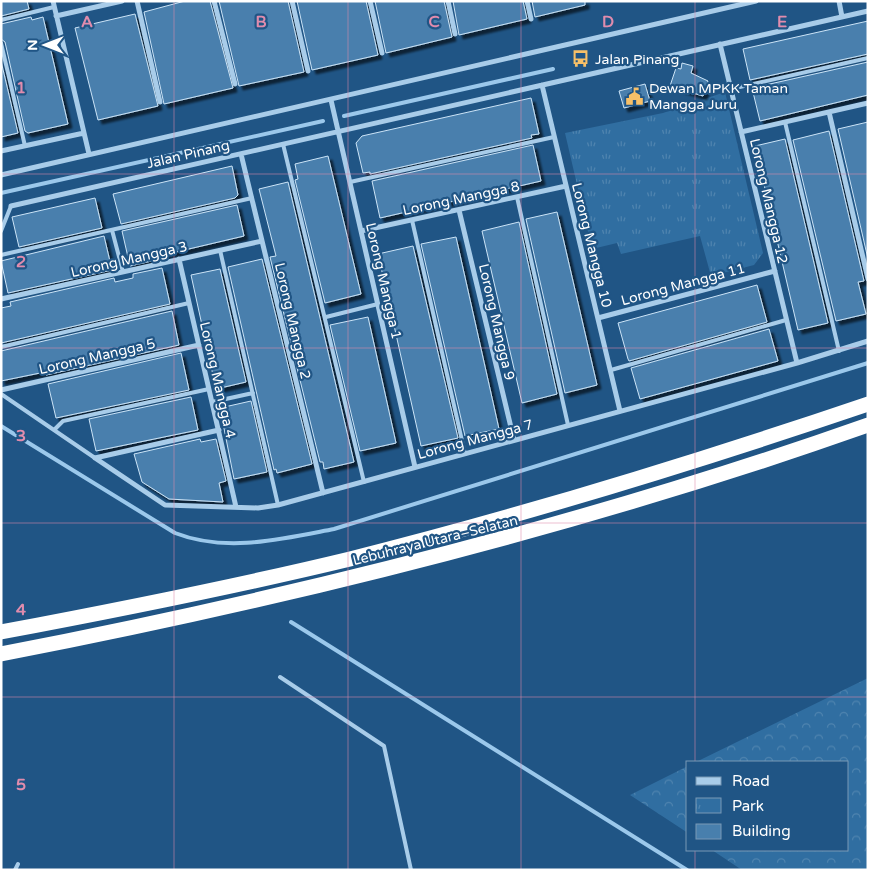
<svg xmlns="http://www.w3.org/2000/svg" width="869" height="871" font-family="'Varela Round',sans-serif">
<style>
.forest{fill:url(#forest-crowns)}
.park{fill:url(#park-tufts)}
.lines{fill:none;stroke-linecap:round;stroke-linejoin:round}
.stream{stroke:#9bc8eb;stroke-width:4}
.building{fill:#487fad;stroke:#cce4f7;filter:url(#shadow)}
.lane{stroke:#a8cce9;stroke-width:4}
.street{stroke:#a8cce9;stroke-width:5}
.highway{stroke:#fff;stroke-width:15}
.grid{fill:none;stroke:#e08cad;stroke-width:1;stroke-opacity:0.55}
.labels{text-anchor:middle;stroke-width:4.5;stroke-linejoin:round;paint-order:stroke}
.poi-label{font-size:14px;fill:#fff;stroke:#205585;text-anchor:start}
.street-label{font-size:14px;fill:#fff;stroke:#205585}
.grid-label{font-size:16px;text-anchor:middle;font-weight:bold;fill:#e08cad;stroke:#205585;stroke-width:4.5;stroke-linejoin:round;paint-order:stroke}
</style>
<defs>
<pattern id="forest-crowns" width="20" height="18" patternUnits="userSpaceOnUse" patternTransform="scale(1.25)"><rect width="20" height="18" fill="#306ea1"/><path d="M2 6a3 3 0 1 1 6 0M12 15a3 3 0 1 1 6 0" fill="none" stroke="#4f84af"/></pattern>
<pattern id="park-tufts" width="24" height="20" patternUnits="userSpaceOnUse" patternTransform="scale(1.25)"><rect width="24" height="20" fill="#306ea1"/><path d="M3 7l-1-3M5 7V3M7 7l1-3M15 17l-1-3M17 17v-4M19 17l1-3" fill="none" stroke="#4f84af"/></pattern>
<filter id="shadow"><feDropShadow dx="4" dy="4" stdDeviation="1" flood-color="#0009"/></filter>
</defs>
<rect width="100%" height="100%" fill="#205585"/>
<path class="forest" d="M868 678V870H742L712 850H848V762H696Z
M688 766V833L630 795Z"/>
<path class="park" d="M725 92 763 253 754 265 711 276 700 236 621 254 617 243 592 249 565 133 663 113Z"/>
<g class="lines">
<path class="stream" d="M344 116 553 69
M1 193 323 121
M1 426 175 533C226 553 282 539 334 529L868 363
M291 622 687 870"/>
</g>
<path class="building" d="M1 1H27L29 9 1 16Z
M185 1H210L233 88 164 104 144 12Z
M219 1H288L304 72 239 86Z
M297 1H366L378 55 312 70Z
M375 1H444L452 37 386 53Z
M453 1H523L527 19 459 35Z
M532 1H585V5L535 17Z
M135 14 158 106 98 120 75 28Z
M31 17 32 20 43 17 68 124 28 133 25 131 5 42 1 39V24Z
M868 21V54L750 80 743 49Z
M1 61 18 133 1 137Z
M868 62V95L760 121 752 88Z
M682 63 693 66 691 73 708 81 703 96 670 86 676 68 681 69Z
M645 84 650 101 624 108 619 91Z
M531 98 539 134 531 135 532 138 370 174V172L363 173 356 143 362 136Z
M868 122V259L838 129Z
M829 131 864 281 858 282 866 314 836 321 793 140Z
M785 139 828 323 798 330 755 146Z
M533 145 541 181 380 218 372 181Z
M328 156 361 294 325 303 295 180 298 179 295 164Z
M232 166 238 195 235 198 121 224 113 194Z
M288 182 354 462 324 469 323 462H320L270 257 276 256 259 189Z
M95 198 102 228 19 247 12 217Z
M237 205 244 236 159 256 160 259 130 266 122 231Z
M557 212 597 385 565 393 526 219Z
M519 222 557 394 522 403 482 231Z
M104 236 112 270 8 293 1 261Z
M456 237 499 429 465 436 421 244Z
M413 246 458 438 421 446 378 254Z
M262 259 312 464 277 473 276 469 274 470 228 267Z
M162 268 170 304 1 343V308L11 306 10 302 114 278 115 282 133 278V274Z
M220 269 246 382 216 389 191 275Z
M757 285 767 322 629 361 628 359 618 323Z
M172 311 179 345 46 375 45 372 1 381V351Z
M368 317 396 443 360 451 330 325Z
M769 329 778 361 640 399 631 368Z
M181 353 189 390 56 418 48 384Z
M191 397 198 430 96 451 89 419Z
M251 401 267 472 234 479 220 408Z
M200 439 201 442 216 439 226 481 219 483 223 502 169 499 142 482 134 454Z"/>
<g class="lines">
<path class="lane" d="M1 20 54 7
M1 43 25 146
M731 89 868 58
M785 122 839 351
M283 144 364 482
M350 182 554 137
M517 197 568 425
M412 220 465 454
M112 230 123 272
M1 231 11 206
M220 250 278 505
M1 255 252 198
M326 317 378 304
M1 347 189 303
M611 370 786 320
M1 394 95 458
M212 402 253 393
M54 430 63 421 209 389
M280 677 384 746 411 870
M15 870 18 864"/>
<path class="street" d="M53 1 89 154
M137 1 160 102
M214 1 235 84
M292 1 308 71
M370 1 382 53
M448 1 455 34
M527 1 531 19
M839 1 842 17
M56 16 122 1
M720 44 797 363
M542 85 620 411
M331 100 415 467
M829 112 868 279
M741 132 868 103
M1 151 84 133
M241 154 323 493
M1 175 756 1
M11 206 868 11
M459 210 514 440
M361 231 566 186
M179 259 236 507
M1 299 262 241
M598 318 775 271
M1 390 199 345
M95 458 165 505 258 508 278 505 797 363 868 341
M95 458 219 430"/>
<path class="highway" d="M1 632C118 610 234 587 350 559 525 515 697 462 868 404
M1 654C295 597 585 525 868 425"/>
</g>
<path class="grid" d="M174 1V870M348 1V870M521 1V870M695 1V762M1 174H868M1 348H868M1 523H868M1 697H868M695 850V870"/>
<defs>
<symbol id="bus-bare" viewBox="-9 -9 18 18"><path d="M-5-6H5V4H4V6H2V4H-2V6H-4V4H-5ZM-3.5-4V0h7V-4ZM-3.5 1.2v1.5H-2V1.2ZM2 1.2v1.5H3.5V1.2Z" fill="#f7c068" stroke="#205585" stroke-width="2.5" paint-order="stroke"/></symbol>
<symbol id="civic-bare" viewBox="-9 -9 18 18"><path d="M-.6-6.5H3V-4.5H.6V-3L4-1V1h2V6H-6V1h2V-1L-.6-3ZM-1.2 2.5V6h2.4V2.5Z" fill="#f7c068" stroke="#205585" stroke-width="2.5" paint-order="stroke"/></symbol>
</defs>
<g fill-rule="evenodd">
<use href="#bus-bare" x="568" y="46" width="25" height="25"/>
<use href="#civic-bare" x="622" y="84" width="25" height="25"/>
</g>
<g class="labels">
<g class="poi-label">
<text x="595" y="64">Jalan Pinang</text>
<text x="649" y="93">Dewan MPKK Taman<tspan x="649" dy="16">Mangga Juru</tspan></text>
</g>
<g class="street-label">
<text transform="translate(188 154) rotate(-13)" y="5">Jalan Pinang</text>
<text transform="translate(461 198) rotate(-12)" y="5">Lorong Mangga 8</text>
<text transform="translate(769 201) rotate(77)" y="5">Lorong Mangga 12</text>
<text transform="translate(592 245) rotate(76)" y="5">Lorong Mangga 10</text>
<text transform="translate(129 259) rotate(-13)" y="5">Lorong Mangga 3</text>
<text transform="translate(384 281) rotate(77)" y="5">Lorong Mangga 1</text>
<text transform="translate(683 284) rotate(-15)" y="5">Lorong Mangga 11</text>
<text transform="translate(293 321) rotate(77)" y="5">Lorong Mangga 2</text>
<text transform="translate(497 322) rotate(77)" y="5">Lorong Mangga 9</text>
<text transform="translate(97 356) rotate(-13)" y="5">Lorong Mangga 5</text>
<text transform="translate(218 380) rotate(77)" y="5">Lorong Mangga 4</text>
<text transform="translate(475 439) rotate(-15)" y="5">Lorong Mangga 7</text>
<text transform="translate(435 540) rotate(-14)" y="5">Lebuhraya Utara–Selatan</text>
</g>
</g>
<g class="grid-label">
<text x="87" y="27">A</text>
<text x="261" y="27">B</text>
<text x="434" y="27">C</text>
<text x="608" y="27">D</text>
<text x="782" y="27">E</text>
<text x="21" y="93">1</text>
<text x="21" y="267">2</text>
<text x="21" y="441">3</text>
<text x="21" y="615">4</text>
<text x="21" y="790">5</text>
</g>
<rect width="869" height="871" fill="none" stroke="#ffffff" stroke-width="5"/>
<rect x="686" y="761" width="162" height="90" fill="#205585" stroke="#7999b6"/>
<rect x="696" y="777" width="25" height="8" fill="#a8cce9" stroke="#7999b6"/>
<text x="732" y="786" font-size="15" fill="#ffffff">Road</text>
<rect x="696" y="798" width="25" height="15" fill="url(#park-tufts)" stroke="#7999b6"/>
<text x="732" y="811" font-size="15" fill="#ffffff">Park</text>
<rect x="696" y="824" width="25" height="15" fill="#487fad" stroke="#7999b6"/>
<text x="732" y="836" font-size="15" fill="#ffffff">Building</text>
<g transform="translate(45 45) rotate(270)" stroke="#205585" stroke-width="4" paint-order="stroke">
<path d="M0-4L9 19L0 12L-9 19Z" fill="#ffffff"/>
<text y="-8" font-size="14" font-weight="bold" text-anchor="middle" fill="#ffffff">N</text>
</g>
</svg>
